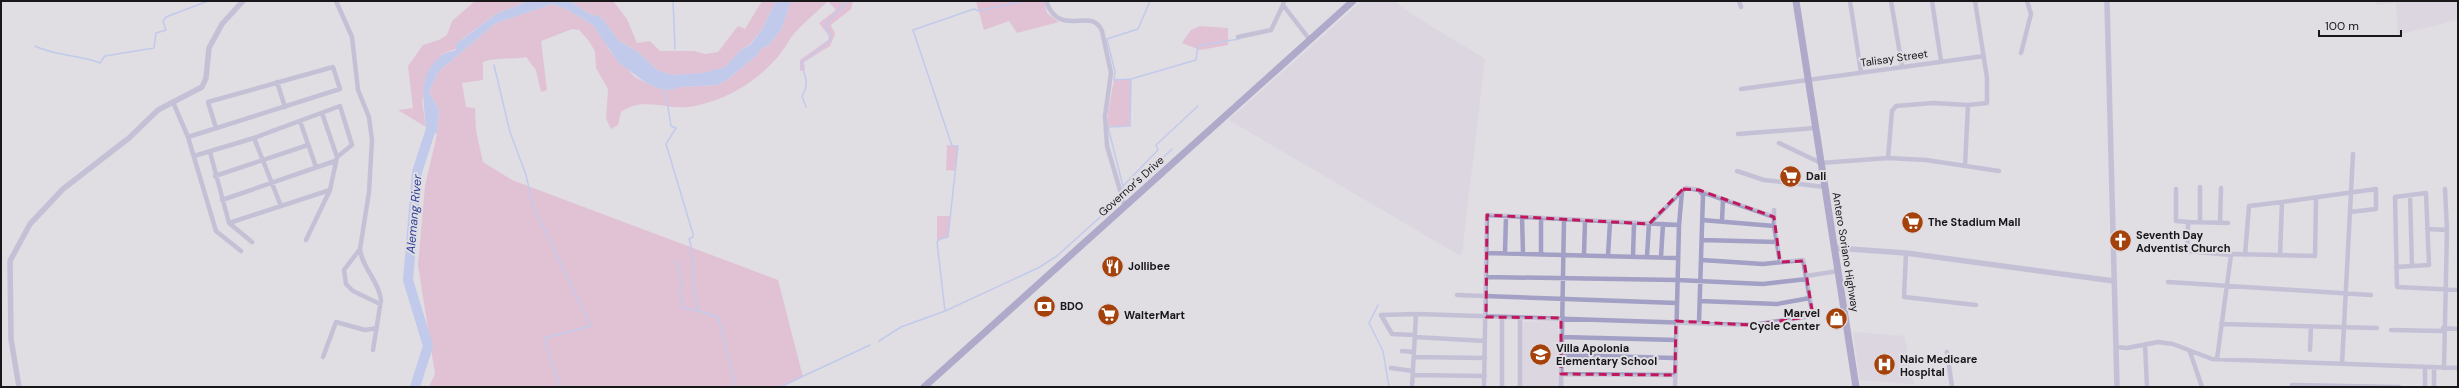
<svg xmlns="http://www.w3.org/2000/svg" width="2459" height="388" font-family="'DM Sans',sans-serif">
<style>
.built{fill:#d5cfdc}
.green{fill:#e2a3c4}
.water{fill:#9eb4f4}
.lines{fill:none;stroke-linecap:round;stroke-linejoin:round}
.stream{stroke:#9eb4f4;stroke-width:1.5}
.river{stroke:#9eb4f4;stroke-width:10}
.minor{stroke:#a3a0c5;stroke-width:4.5}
.tertiary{stroke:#a3a0c5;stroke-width:5.5}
.primary{stroke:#736aac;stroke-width:7}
.marked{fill:none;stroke:#c2185b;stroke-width:3;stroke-dasharray:8 5;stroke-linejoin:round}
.labels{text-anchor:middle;stroke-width:4;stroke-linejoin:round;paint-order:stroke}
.street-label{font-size:11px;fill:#18171a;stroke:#e0dde3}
.poi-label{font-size:11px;font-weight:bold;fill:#18171a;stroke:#e0dde3;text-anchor:start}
.water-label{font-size:12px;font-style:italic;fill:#2c409a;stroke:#e0dde3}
</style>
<rect width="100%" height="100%" fill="#e0dde3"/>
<path class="built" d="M1362 1H1394L1408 12 1485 59 1462 253 1459 255 1229 120Z
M2375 1H2458V20L2398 35 2396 3 2376 5Z
M1558 321 1559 387H1522L1521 322Z
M1853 332 1904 336 1914 384 1860 380Z"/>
<path class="green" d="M475 1H528L496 14 462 39 456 49 442 54 438 61 422 101 426 127 398 110 413 108 408 66 423 45 441 39 447 35 452 21Z
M570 1H613L627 19 637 43 650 41 660 51H694L705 54 718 52 738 26 745 29 762 1H776L761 31 749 45 742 49 725 67 703 74 672 75 657 70 638 52 619 41 601 17 589 14Z
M791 1H853L851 9 831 25 835 34 830 46 804 62 805 70 800 71V60L828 40 829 36 819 23 836 10 828 1C817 12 803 23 793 35 787 43 782 53 775 60 753 84 727 99 695 106 670 112 643 95 621 112L618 125 611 129 606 119 608 89 596 68 595 51 588 40 579 30 572 29 541 41 547 90 541 92 536 70 526 57C511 60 496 57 483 62V80L462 83 466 107 475 108 476 131 483 162 512 180 778 280 803 377 782 387H429L435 374 418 265 425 186 437 134 439 110 429 92 438 72 496 23 553 4 568 10 593 25 604 38 609 50 635 77 646 83 660 89 671 90 679 87 717 85 727 80 757 55 762 48 769 45 781 30Z
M976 1H1044L1047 13 1059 22 1017 33 1009 21 984 30Z
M1200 26 1228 28V45L1200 50 1182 43 1191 30Z
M1131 79 1130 126 1108 127V112L1114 80Z
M947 145 958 146 956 171 946 170Z
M937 216H951L948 237 940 239 937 242Z"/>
<path class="water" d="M528 1H570L589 14 601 17 619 41 638 52 657 70 672 75 703 73 725 67 742 49 750 45 761 31 776 1H791L781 30 769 45 762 48 757 55 727 80 717 85 679 87 671 90 660 89 646 83 618 62 593 25 568 10 553 4 496 23 438 72 429 92 439 110 437 134 426 127C424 101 416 75 442 55 445 52 452 52 456 50V44L496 14Z"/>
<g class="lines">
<path class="stream" d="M673 1 675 49
M1150 1 1138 29 1107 39 1115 72 1114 80 1131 79 1196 60 1198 46 1239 39
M35 46C55 56 79 55 100 63L105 56 154 48 156 33 166 30 163 21 166 17 208 1
M494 65 510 132 526 175 533 206 591 326 544 338 560 387
M665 89 671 126 676 128 666 144 693 234V237L689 239C697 262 689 287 699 311L718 317 736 387
M806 107 802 96C810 83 805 77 801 63L831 40 826 25C832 15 841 11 847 1
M1124 185 1158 150 1156 145 1198 106
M1125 194 1108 127 1130 126 1131 79
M1126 194 1172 149
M677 261C680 272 683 282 680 292L683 308 699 311
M1378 305 1369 323 1383 351 1389 387
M945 311 937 242 940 239 948 237 958 146H952L913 30 974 9 979 11 1024 1
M879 341 901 327 945 311 1038 268 1057 256 1119 200
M780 387 870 345"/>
<path class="river" d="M415 387 428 346 408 280 417 172 431 129V116"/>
<path class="minor" d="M336 1 352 37 358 90 369 117 372 140 369 192 360 249C362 268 379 281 381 300L373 350
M1046 1C1060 40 1091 5 1102 31L1111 73 1105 116 1107 146 1125 207
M1284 1 1283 5 1310 40
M1739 1 1741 7
M1850 1 1861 72
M1891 1 1902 66
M1932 1 1941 61
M1975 1 1987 78V103L1968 105 1933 103 1896 106 1892 111 1888 158 1926 160 1999 171
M1238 37 1271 30 1283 5
M2021 53 2031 14 2027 1
M277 82 285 107
M1741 89 1984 56
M173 102 188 137 216 231 241 251
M322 113 337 157
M300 121 316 167
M1738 134 1815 128
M188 137 340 89 333 67 208 102 216 128
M254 138 281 206
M1779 143 1821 163 1888 158
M210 152 229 223 252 242
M194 156 254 138 340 106 352 145 337 157 330 190 229 223
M1965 166 1968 105
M1737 171 1764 180 1825 187
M215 176 308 145
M2176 189V221L2189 222
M1702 192 1774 217
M2410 195 2412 266
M222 200 335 161
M1774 210V226
M1522 217 1523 253
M1702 220 1774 226 1780 262
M1722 221 1723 199
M2200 222V187
M2220 222 2221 188
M2427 229 2447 230
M306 240 330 190
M1702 240 1777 242
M360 249 344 270 346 284 353 291 380 304
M2170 251H2187
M1487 253 1678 258
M1505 253 1506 216
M1541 253V218
M1906 253 1904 297 1976 305
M2231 254 2315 256 2316 198
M1584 255 1585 221
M2245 255 2249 206 2282 202
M2280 255 2282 202 2376 189V209L2350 212
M1608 256 1610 222
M1633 256 1634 223
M1647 256 1649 224 1682 191
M1661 257 1663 224
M2396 267 2429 265 2426 193 2395 197 2397 287 2458 290
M1806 276 1838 271
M1486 277 1677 280 1763 284 1807 279
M2168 282 2371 295
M1457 295 1677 303
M1700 301 1777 304 1810 298
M1520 318V387
M2221 324 2377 328
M2443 328 2458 329
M2391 330 2443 331
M1415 335 1392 334 1381 315 1416 314
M1415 337 1485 341
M1561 337 1676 340
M2145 344 2147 387
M2116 347 2127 348 2158 342 2173 344 2212 359 2458 368
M2310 350 2311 326
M1402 351 1414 352
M1947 352 1952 387
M2190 352 2202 387
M1561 355 1675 358
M323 357 336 322 365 330 377 328
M1414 357 1485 358
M2217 359 2231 255 2187 251 2188 224 2189 222 2228 223
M2342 364 2353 154
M2425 367V387
M2434 367V387
M1391 368 1413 371
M2444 368 2447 230 2445 189
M1561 374 1675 375
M1413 375 1485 376
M1412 387 1416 314 1752 325 1813 316 1803 260 1763 264 1702 260
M1484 387 1487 215 1679 225
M1502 387V318
M1561 387 1564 220
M1675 387 1679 225 1682 191 1686 188 1699 190 1703 195 1699 322
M2292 387V385L2399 387"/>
<path class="tertiary" d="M2107 1 2117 387
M1835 248 1906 253 2114 281
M19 387 11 339 10 261 30 224 63 189 129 138 158 110 202 87 206 78 209 48 222 24 243 1"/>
<path class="primary" d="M1796 1 1856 387
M924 387 1353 1"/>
</g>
<path d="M0 0H2459V388H0ZM1683 189 1699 190 1774 217 1780 262 1804 261 1813 316 1752 325 1676 321 1675 375 1561 374V318L1486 317 1487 215 1649 224Z" fill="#e0dde3" fill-opacity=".55" fill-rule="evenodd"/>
<path class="marked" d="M1683 189 1699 190 1774 217 1780 262 1804 261 1813 316 1752 325 1676 321 1675 375 1561 374V318L1486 317 1487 215 1649 224Z"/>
<defs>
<symbol id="supermarket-disc" viewBox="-11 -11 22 22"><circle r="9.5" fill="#a5420b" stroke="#e0dde3"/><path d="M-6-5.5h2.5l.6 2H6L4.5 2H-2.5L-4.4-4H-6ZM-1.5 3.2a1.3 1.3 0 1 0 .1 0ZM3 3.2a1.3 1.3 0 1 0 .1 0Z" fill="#fff"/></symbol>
<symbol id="church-disc" viewBox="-11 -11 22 22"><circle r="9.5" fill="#a5420b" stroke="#e0dde3"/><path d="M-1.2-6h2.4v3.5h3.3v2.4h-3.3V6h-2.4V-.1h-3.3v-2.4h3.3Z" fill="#fff"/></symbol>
<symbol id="restaurant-disc" viewBox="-11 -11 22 22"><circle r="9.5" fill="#a5420b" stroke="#e0dde3"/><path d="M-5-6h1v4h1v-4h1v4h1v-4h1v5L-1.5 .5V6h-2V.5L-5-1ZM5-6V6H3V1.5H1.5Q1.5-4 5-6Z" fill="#fff"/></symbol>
<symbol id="bank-disc" viewBox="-11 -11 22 22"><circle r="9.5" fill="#a5420b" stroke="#e0dde3"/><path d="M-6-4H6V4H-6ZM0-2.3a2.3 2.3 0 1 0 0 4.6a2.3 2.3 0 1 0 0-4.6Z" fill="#fff"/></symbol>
<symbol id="shop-disc" viewBox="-11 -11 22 22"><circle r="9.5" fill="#a5420b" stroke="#e0dde3"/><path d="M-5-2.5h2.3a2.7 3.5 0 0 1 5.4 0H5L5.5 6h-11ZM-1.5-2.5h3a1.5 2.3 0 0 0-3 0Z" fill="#fff"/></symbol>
<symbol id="school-disc" viewBox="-11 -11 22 22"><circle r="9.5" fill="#a5420b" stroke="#e0dde3"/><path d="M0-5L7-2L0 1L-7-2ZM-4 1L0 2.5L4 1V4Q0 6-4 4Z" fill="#fff"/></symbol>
<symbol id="hospital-disc" viewBox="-11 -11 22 22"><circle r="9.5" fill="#a5420b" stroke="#e0dde3"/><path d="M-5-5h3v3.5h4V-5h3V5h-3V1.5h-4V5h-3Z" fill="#fff"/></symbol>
</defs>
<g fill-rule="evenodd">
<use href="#supermarket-disc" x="1778" y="164" width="25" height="25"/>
<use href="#supermarket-disc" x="1900" y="210" width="25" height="25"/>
<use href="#church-disc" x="2108" y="228" width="25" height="25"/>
<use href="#restaurant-disc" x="1100" y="254" width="25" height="25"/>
<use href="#bank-disc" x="1032" y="294" width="25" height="25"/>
<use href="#supermarket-disc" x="1096" y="302" width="25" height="25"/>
<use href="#shop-disc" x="1824" y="306" width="25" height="25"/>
<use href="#school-disc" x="1528" y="342" width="25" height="25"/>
<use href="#hospital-disc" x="1872" y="352" width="25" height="25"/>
</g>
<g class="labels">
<g class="street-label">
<text transform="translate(1894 58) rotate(-8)" y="4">Talisay Street</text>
<text transform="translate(1131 186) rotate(-42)" y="4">Governor's Drive</text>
<text transform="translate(1846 252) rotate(81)" y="4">Antero Soriano Highway</text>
</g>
<g class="poi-label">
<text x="1806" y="180">Dali</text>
<text x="1928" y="226">The Stadium Mall</text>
<text x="2136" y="239">Seventh Day<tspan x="2136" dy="13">Adventist Church</tspan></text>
<text x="1128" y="270">Jollibee</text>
<text x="1060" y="310">BDO</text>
<text x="1820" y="317" text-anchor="end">Marvel<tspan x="1820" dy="13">Cycle Center</tspan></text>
<text x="1124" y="319">WalterMart</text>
<text x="1556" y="352">Villa Apolonia<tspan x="1556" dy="13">Elementary School</tspan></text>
<text x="1900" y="363">Naic Medicare<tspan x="1900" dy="13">Hospital</tspan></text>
</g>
<g class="water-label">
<text transform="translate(414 214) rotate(-85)" y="4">Alemang River</text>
</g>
</g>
<rect width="2459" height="388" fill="none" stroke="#18171a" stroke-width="4"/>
<path d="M2319 30v6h82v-6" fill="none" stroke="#18171a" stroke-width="2"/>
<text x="2325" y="30" font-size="12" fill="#18171a" stroke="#e0dde3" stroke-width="3" paint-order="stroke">100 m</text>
</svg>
